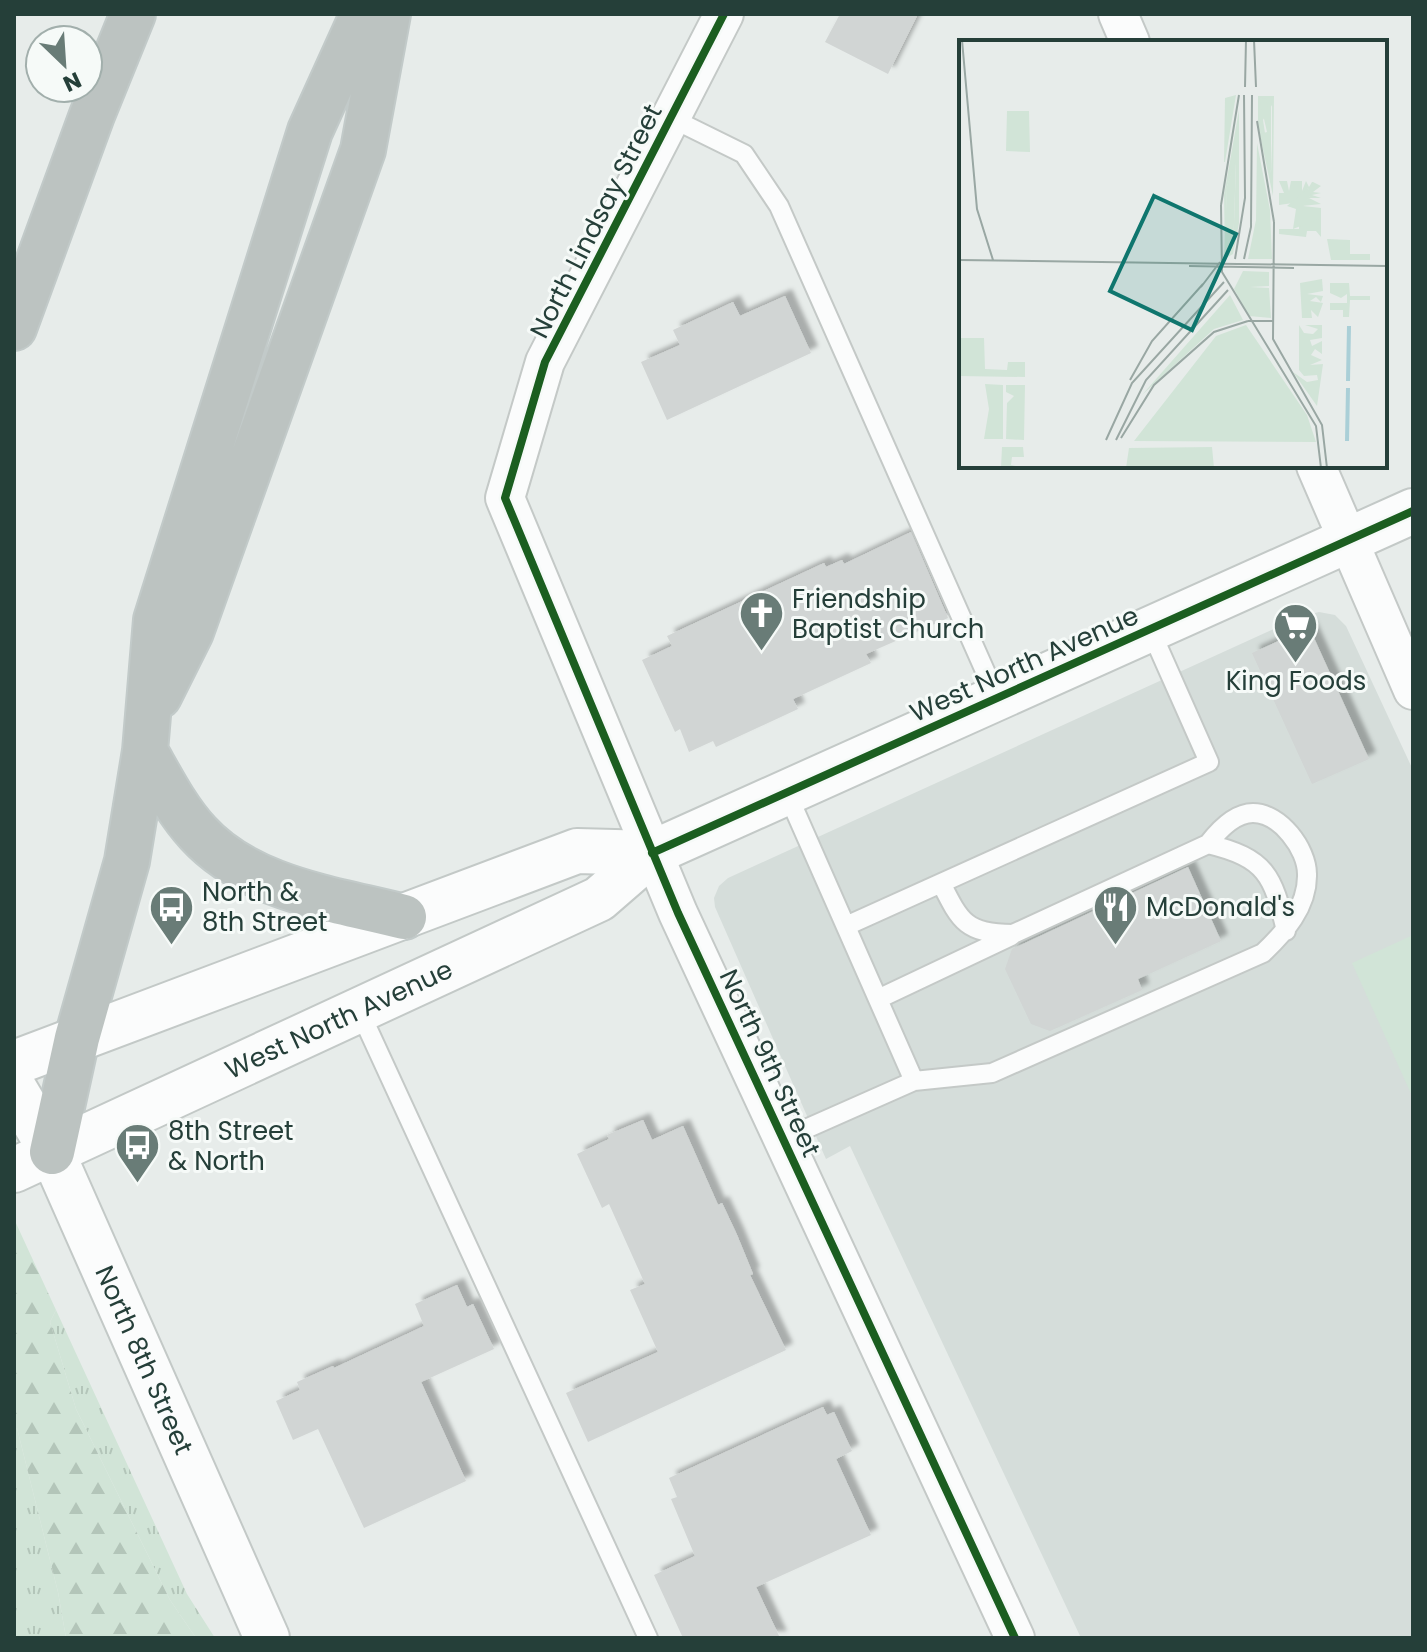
<svg xmlns="http://www.w3.org/2000/svg" width="1427" height="1652" font-family="Poppins,sans-serif">
<style>
.built{fill:#d5ddda}
.grass{fill:url(#grass-tufts)}
.forest{fill:url(#forest-firs)}
.park{fill:#d1e4d7}
.building{fill:#d1d5d4;filter:url(#shadow)}
.lines{fill:none;stroke-linecap:round;stroke-linejoin:round}
.service-casing{stroke:#c4c9c7;stroke-width:22}
.minor-casing{stroke:#c4c9c7;stroke-width:42}
.secondary-casing{stroke:#c3c9c7;stroke-width:48}
.motorway-casing{stroke:#c2cac9;stroke-width:48}
.service{stroke:#fbfcfc;stroke-width:18}
.minor{stroke:#fbfcfc;stroke-width:38}
.secondary{stroke:#fbfcfc;stroke-width:44}
.motorway{stroke:#bcc3c1;stroke-width:44}
.cycleway-casing{stroke:#f6faf8;stroke-width:13}
.cycleway{stroke:#1b5e20;stroke-width:8}
.labels{text-anchor:middle;stroke-width:6;stroke-linejoin:round;paint-order:stroke}
.street-label{font-size:26px;fill:#253f39;stroke:#f6faf8}
.poi-label{font-size:26px;fill:#253f39;stroke:#f6faf8;text-anchor:start}
.inset-river{fill:none;stroke:#aacfd7;stroke-width:4}
.inset-road{fill:none;stroke:#99a7a3;stroke-width:2}
.view{fill:#0f766e;fill-opacity:0.15;stroke:#0f766e;stroke-width:4}
.inset-edge{fill:none;stroke:#253f39;stroke-width:4}
</style>
<defs>
<pattern id="grass-tufts" width="24" height="20" patternUnits="userSpaceOnUse" patternTransform="scale(2)"><rect width="24" height="20" fill="#d1e4d7"/><path d="M3 7l-1-3M5 7V3M7 7l1-3M15 17l-1-3M17 17v-4M19 17l1-3" fill="none" stroke="#b3c5b9"/></pattern>
<pattern id="forest-firs" width="22" height="20" patternUnits="userSpaceOnUse" patternTransform="scale(2)"><rect width="22" height="20" fill="#d1e4d7"/><path d="M5 1l3.5 6h-7zM16 11l3.5 6h-7z" fill="#b3c5b9"/></pattern>
<filter id="shadow"><feDropShadow dx="7" dy="-7" stdDeviation="2" flood-color="#0004"/></filter>
</defs>
<rect width="100%" height="100%" fill="#e7ecea"/>
<path class="built" d="M1319 612 1335 615 1346 626 1413 770V1638H1081L850 1146 826 1159 715 907 714 898 719 886 728 878 1300 617Z"/>
<path class="grass" d="M56 1310 187 1594 215 1638H196L170 1600 76 1409 50 1322Z
M17 1428 58 1592 66 1638H14V1429Z"/>
<path class="forest" d="M15 1221 56 1310 50 1322 76 1409 170 1600 196 1638H66L58 1592 17 1428H14Z"/>
<path class="park" d="M1413 935V1098L1352 963Z"/>
<path class="building" d="M840 14H918L888 74 825 42Z
M785 296 811 353 667 420 641 362 680 345 673 330 733 302 740 316Z
M911 532 948 618 866 654 871 663 793 699 798 709 716 747 713 741 689 752 680 729 675 732 642 660 672 646 667 636 824 563 826 567 842 560 844 564Z
M1309 627 1369 759 1312 784 1252 653Z
M1188 867 1221 941 1138 979 1142 990 1050 1031 1031 1024 1005 969 1012 949Z
M643 1120 652 1140 683 1126 718 1205 722 1203 737 1235 753 1274 750 1275 786 1350 588 1442 566 1393 658 1352 630 1290 645 1284 609 1204 602 1208 577 1154 609 1139 607 1135Z
M457 1285 467 1307 473 1304 494 1349 421 1382 466 1481 364 1528 318 1429 293 1440 276 1401 300 1390 297 1382 333 1366 334 1368 424 1326 415 1304Z
M823 1407 827 1415 834 1412 852 1451 836 1459 871 1535 756 1587 780 1638H683L654 1575 695 1556 671 1499 677 1497 669 1478Z"/>
<g class="lines">
<defs>
<path id="service" d="M671 118 744 154 779 206 997 698
M1208 844C1266 858 1273 875 1286 931
M846 926 1209 762 1150 629
M878 999 1011 936
M360 1012 648 1638
M914 1081 992 1073 1263 953C1284 933 1308 907 1307 874 1307 849 1280 813 1253 813 1234 813 1218 831 1208 844L1013 934C966 933 961 923 941 883
M783 1139 914 1081 787 793"/>
<path id="minor" d="M724 14 545 362 505 498 678 913 1015 1638
M1118 14 1130 42
M1316 466 1413 690"/>
<g id="secondary">
<path d="M14 1063 577 851 652 853"/>
<path id="s1" d="M14 1088 52 1152 267 1638"/>
<path id="s2" d="M14 1170 599 899 652 853 1413 511"/>
</g>
<path id="motorway" d="M14 328 92 115 133 14
M159 696 191 632 363 150 388 14
M145 751C161 779 176 809 198 833 249 889 334 899 404 917
M52 1152 77 1038 127 861 145 751 156 620 310 131 363 14"/>
</defs>
<use href="#service" class="service-casing"/>
<use href="#minor" class="minor-casing"/>
<use href="#secondary" class="secondary-casing"/>
<use href="#motorway" class="motorway-casing"/>
<use href="#service" class="service"/>
<use href="#minor" class="minor"/>
<use href="#secondary" class="secondary"/>
<use href="#motorway" class="motorway"/>
<defs>
<path id="cycleway" d="M724 14 545 362 505 498 678 913 1015 1638
M652 853 1413 511"/>
</defs>
<use href="#cycleway" class="cycleway-casing"/>
<use href="#cycleway" class="cycleway"/>
</g>
<defs>
<symbol id="church-pin" viewBox="-11 -11 22 30"><path d="M0 17L-7.5 6A9.5 9.5 0 1 1 7.5 6Z" fill="#697c77" stroke="#f6faf8"/><path d="M-1.2-6h2.4v3.5h3.3v2.4h-3.3V6h-2.4V-.1h-3.3v-2.4h3.3Z" fill="#fff"/></symbol>
<symbol id="supermarket-pin" viewBox="-11 -11 22 30"><path d="M0 17L-7.5 6A9.5 9.5 0 1 1 7.5 6Z" fill="#697c77" stroke="#f6faf8"/><path d="M-6-5.5h2.5l.6 2H6L4.5 2H-2.5L-4.4-4H-6ZM-1.5 3.2a1.3 1.3 0 1 0 .1 0ZM3 3.2a1.3 1.3 0 1 0 .1 0Z" fill="#fff"/></symbol>
<symbol id="bus-pin" viewBox="-11 -11 22 30"><path d="M0 17L-7.5 6A9.5 9.5 0 1 1 7.5 6Z" fill="#697c77" stroke="#f6faf8"/><path d="M-5-6H5V4H4V6H2V4H-2V6H-4V4H-5ZM-3.5-4V0h7V-4ZM-3.5 1.2v1.5H-2V1.2ZM2 1.2v1.5H3.5V1.2Z" fill="#fff"/></symbol>
<symbol id="restaurant-pin" viewBox="-11 -11 22 30"><path d="M0 17L-7.5 6A9.5 9.5 0 1 1 7.5 6Z" fill="#697c77" stroke="#f6faf8"/><path d="M-5-6h1v4h1v-4h1v4h1v-4h1v5L-1.5 .5V6h-2V.5L-5-1ZM5-6V6H3V1.5H1.5Q1.5-4 5-6Z" fill="#fff"/></symbol>
</defs>
<g fill-rule="evenodd">
<use href="#church-pin" x="736" y="588" width="51" height="69"/>
<use href="#supermarket-pin" x="1270" y="600" width="51" height="69"/>
<use href="#bus-pin" x="146" y="882" width="51" height="69"/>
<use href="#restaurant-pin" x="1090" y="882" width="51" height="69"/>
<use href="#bus-pin" x="112" y="1120" width="51" height="69"/>
</g>
<g class="labels">
<g class="street-label">
<text transform="translate(596 221) rotate(-63)" y="9">North Lindsay Street</text>
<text transform="translate(1024 664) rotate(-24)" y="9">West North Avenue</text>
<text dy="9" stroke="none"><textPath href="#s2" startOffset="358">West North Avenue</textPath></text>
<text transform="translate(770 1063) rotate(65)" y="9">North 9th Street</text>
<text dy="9" stroke="none"><textPath href="#s1" startOffset="302">North 8th Street</textPath></text>
</g>
<g class="poi-label">
<text x="792" y="608">Friendship<tspan x="792" dy="30">Baptist Church</tspan></text>
<text x="1296" y="690" text-anchor="middle">King Foods</text>
<text x="202" y="901">North &amp;<tspan x="202" dy="30">8th Street</tspan></text>
<text x="1146" y="916">McDonald's</text>
<text x="168" y="1140">8th Street<tspan x="168" dy="30">&amp; North</tspan></text>
</g>
</g>
<g transform="translate(959 40)">
<rect width="428" height="428" fill="#e7ecea"/>
<path d="M299 56H315L314 156 299 86ZM313 65V103L312 133 304 80ZM280 70V183L274 214 277 123 268 146 266 212 265 155ZM298 103 311 170 313 219H289L297 180ZM320 141H328L330 151 332 141H343V151L347 141 350 147 353 142H362H354L362 146 354 152 362 153 353 155 362 158H350L362 164 343 166 351 156 349 148 341 162 320 165V153H325ZM340 168H362V197L357 191H348L347 197 320 194V189H340ZM368 199 391 200V214H411V220H372ZM284 231 310 232V246L291 247 310 248 312 278 290 276 275 249ZM363 239 364 251 348 254 364 256 362 262 357 257 351 261 364 263 359 277 352 270 353 278H343L341 243ZM371 243H390L391 256H411V260H391L390 277H384V270H371V263H388V254L382 258 371 253ZM271 255 284 280 255 289 183 355ZM340 285 345 293 354 294 359 289 346 285H363V298L351 300 353 306 363 301V314L356 309 352 315 363 320 351 325 364 324 358 366 334 332 348 342 359 340 358 335 345 336 340 330ZM26 344 44 345V399H25L30 369ZM47 345H66L65 400 47 399 48 363 55 356 47 352ZM43 407H64L65 417H53L52 425 65 428H42Z" fill="#d1e4d7" fill-rule="evenodd"/>
<path d="M277 55 266 122H265L266 58ZM300 57 307 59 309 67 312 64V133L301 94 308 92ZM277 120 274 214 265 219 268 146ZM349 148 352 155 344 166 362 168V178L334 189 337 169 328 166Z" fill="#d1e4d7"/>
<path d="M48 71H70L71 112 47 111ZM287 285 348 375 357 402 175 401 257 296ZM0 298H25L26 329 48 330 49 322H66V337L0 336ZM170 408 253 407 255 428H167Z" fill="#d1e4d7"/>
<path class="inset-river" d="M389 341 390 286M388 401 389 348"/>
<path class="inset-road" d="M3 0 18 169 34 220M295 0 297 47M286 47 287 0M298 81 315 182M262 165 263 232 357 386 362 428M262 165 280 55M315 182 314 299 363 385 368 428M276 219 286 158 285 55M285 219 292 187 293 55M0 220 428 226M230 226 335 228M242 247 261 222M289 281H314M171 340 193 301 244 244M162 398 195 345 255 292 289 281M147 400 173 343 265 242M157 400 187 340 269 250"/>
<path class="view" d="M195 156 277 194 233 290 151 251Z"/>
<rect width="428" height="428" class="inset-edge"/>
</g>
<rect width="1427" height="1652" fill="none" stroke="#253f39" stroke-width="32"/>
<g transform="translate(64 64) rotate(155)"><circle r="38" fill="#f6faf8" stroke="#a2afac" stroke-width="2"/>
<path d="M0-6L14 30L0 20L-14 30Z" fill="#697c77"/>
<text y="-12" font-size="22" font-weight="bold" text-anchor="middle" fill="#253f39">N</text>
</g>
</svg>
